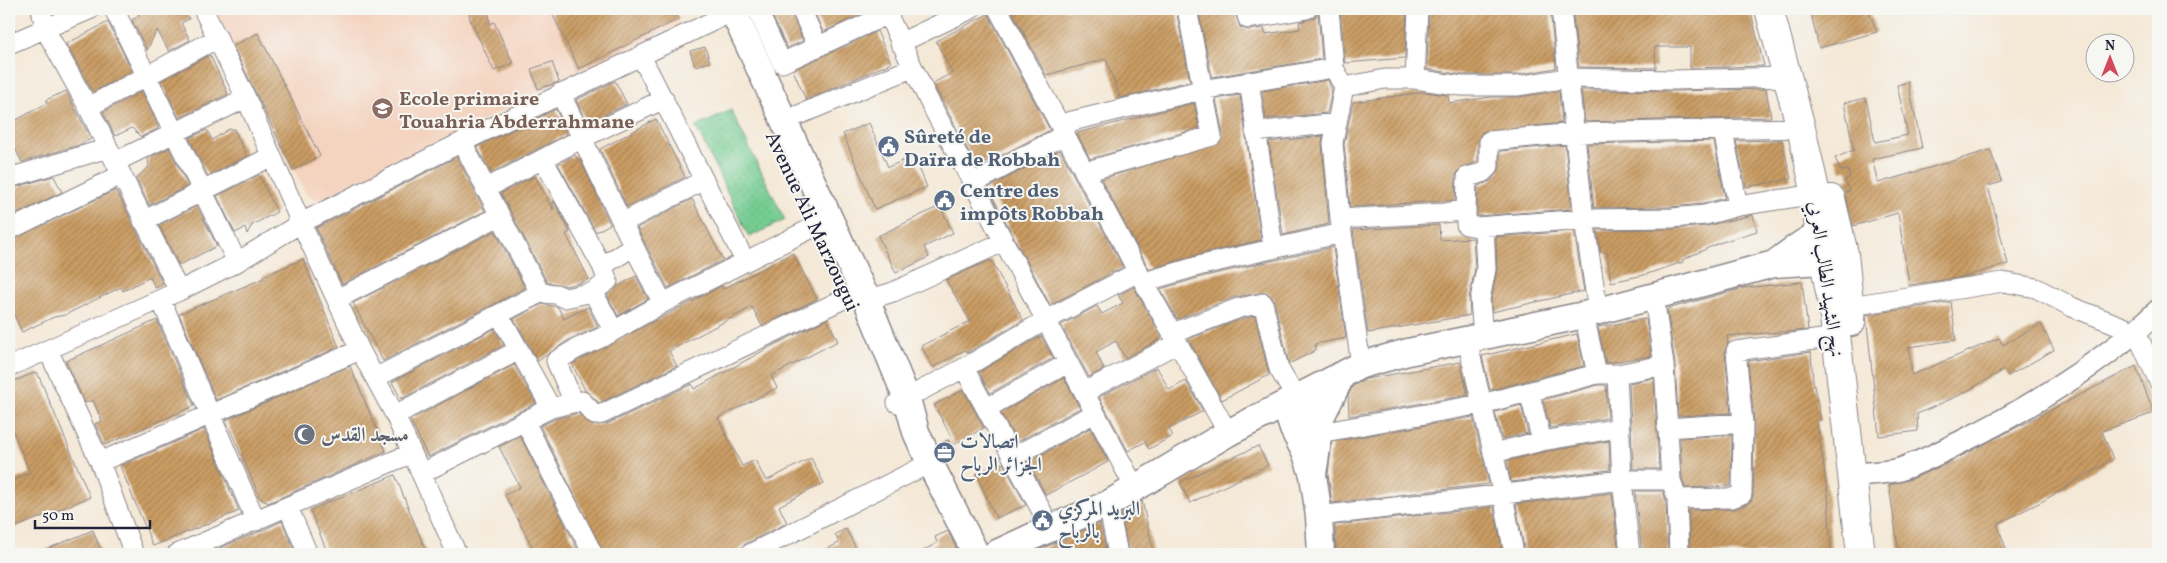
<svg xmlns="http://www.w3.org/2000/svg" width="2167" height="563" font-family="Vollkorn,Amiri,serif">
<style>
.built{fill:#f4d3bf}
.garden{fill:url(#garden-dots);stroke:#4b7766}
.building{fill:url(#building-hatch)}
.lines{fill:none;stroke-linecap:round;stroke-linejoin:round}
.minor-casing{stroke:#8b8588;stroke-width:21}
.tertiary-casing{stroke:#8b8588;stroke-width:25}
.secondary-casing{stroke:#8b8588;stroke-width:29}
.primary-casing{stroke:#8b8588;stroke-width:30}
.minor{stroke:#fff;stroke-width:19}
.tertiary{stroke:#fff;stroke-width:22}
.secondary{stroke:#fff;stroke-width:26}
.primary{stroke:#fff;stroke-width:28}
.labels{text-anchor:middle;stroke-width:4;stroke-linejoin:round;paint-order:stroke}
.education-label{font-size:20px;font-weight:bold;fill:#785e54;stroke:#f6f6f2;text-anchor:start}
.service-label{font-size:20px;font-weight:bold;fill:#4e5e75;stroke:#f6f6f2;text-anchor:start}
.street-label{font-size:20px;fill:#22223b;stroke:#f6f6f2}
.worship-label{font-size:20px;font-weight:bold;fill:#5b616d;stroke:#f6f6f2;text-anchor:start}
</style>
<defs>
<pattern id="garden-dots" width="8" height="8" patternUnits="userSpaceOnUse" patternTransform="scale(1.25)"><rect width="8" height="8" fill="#74cc92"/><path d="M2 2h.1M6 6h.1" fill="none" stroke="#64af7f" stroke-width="1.8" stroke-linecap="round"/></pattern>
<pattern id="building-hatch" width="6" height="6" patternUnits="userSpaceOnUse" patternTransform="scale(1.25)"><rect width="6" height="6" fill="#cb9d64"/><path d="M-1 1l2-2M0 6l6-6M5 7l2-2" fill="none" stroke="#a48054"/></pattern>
</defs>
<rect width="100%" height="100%" fill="#f6f6f2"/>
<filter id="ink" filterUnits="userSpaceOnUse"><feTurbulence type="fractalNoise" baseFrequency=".02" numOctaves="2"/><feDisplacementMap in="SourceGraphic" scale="10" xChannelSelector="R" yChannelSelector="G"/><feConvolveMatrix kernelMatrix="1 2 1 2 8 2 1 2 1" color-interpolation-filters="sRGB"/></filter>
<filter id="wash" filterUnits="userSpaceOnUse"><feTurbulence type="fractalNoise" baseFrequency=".0096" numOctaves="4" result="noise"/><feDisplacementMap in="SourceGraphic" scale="20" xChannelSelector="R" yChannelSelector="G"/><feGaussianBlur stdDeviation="1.12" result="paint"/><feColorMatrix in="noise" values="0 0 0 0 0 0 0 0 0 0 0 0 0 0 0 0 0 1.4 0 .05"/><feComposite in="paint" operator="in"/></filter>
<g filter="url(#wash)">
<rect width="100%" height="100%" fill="#f4e8d6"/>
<path class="built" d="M213 9H672L679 24 319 200 307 195Z"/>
<path class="garden" d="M731 110 785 220 749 237 696 127Z"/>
<g id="blocks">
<path class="building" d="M161 9H184L189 19 181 23 190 40 169 51 157 30 147 50 132 20 139 16 137 11 163 14Z
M468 9H488L490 24 494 22 513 63 494 71 470 19Z
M550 9H674L679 19 579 69Z
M769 9H790L803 41 787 48Z
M813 9H865L867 12 823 32Z
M1011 9H1176L1190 81 1120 98 1106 59 1046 75Z
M1198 9H1234L1240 27 1249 30 1264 28 1265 34 1300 29 1299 22 1314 18 1318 13 1322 59 1212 77Z
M1340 9H1407L1405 58 1345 63Z
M1429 9H1550L1556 68 1516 75H1463L1427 69Z
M1572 9H1750L1764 66 1690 68V47H1655L1656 68 1579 67Z
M1810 9H1868L1877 32 1819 48Z
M988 14 1050 130 1002 155 976 166 933 83 952 73 936 41Z
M108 22 132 71 93 92 66 44Z
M877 31 891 63 806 100 793 70Z
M258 33 320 156 293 170 233 46Z
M705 47 710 62 695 66 690 51Z
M210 55 228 94 179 118 161 81Z
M552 62 559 82 538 89 531 69Z
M1328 80 1332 91 1327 113 1266 119 1262 91Z
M615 81 627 104 587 123 576 100Z
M1908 82 1922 148 1872 159 1878 183 1990 150 2002 182 1988 186 2008 264 1963 277 1909 285 1898 213 1853 226 1845 193 1850 191 1845 180 1850 178 1848 170 1841 171 1835 158 1854 150 1844 103 1866 98 1875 142 1908 135 1897 85Z
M1766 89 1771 117 1585 122 1581 90 1675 91Z
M66 91 91 139 79 145 22 162 16 150 10 153 13 122 47 103 46 100Z
M142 91 159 128 141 137 132 128 115 136 103 112Z
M1559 91 1562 123 1482 132 1478 141V161L1458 171 1456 177 1455 200 1350 207 1344 144 1353 102 1424 92 1448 95 1449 103 1492 97H1519Z
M1240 95 1261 240 1199 254 1149 269 1101 179 1219 144 1223 134 1216 99Z
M1194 103 1199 128 1090 159 1077 133Z
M556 109 567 134 491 173 477 147Z
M656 119 685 177 627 207 600 149Z
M869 123 888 167 914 156 927 187 875 209 843 134Z
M229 129H234L247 156 208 176 189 138 207 130 212 140Z
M1323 136 1322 144 1329 224 1283 235 1269 142Z
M1782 140 1791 179 1746 187 1736 141Z
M1714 141 1725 198 1703 204 1671 207 1594 208 1587 144Z
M1565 145 1572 209 1477 216 1478 186 1490 181 1499 171 1500 151Z
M169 148 188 186 149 205 136 178 149 167 148 158Z
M1060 150 1123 267 1050 305 988 188Z
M575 155 578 160 580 159 610 224 596 232 558 164Z
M457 157 485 211 342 284 316 228Z
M259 175 277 212 252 225 247 234 245 228 235 233 217 196Z
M54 176 62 192 9 218V189Z
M535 176 553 210V200L570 232 566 234 589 279 579 283 566 286 547 282 501 193Z
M116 190 163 284 155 288 150 277 123 291 121 287 65 315 54 317 22 332 9 304V241Z
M692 199 723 260 668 288 637 228Z
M197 206 217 246 179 265 159 225Z
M940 206 953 233 924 247 929 257 896 273 878 236Z
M1753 215 1757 231 1719 243 1682 260 1683 262 1644 275 1611 282 1607 252 1601 253 1597 230 1672 229 1706 226Z
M1439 225 1440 240 1473 238 1475 268 1469 298 1470 315 1368 333 1353 230Z
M495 231 525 288 383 361 353 303Z
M1574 231 1584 291 1492 312 1491 301 1497 269 1496 237Z
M1333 247 1346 338 1315 344 1316 350 1289 364 1274 300 1267 292 1235 297 1177 319 1160 289 1205 276Z
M793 253 817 299 762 326 752 307 669 351 677 366 599 403 585 390 572 364 722 286 723 289Z
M303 259 339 347 216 400 179 314 264 278 263 276Z
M991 260 1023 320 967 353 965 350 933 367 921 346 970 321 946 280Z
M636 276 648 299 618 316 607 295 618 286Z
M1802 282 1808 330 1727 336 1728 343 1725 352 1731 413 1678 416 1675 364 1667 309 1743 288Z
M1134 287 1162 338 1125 358 1116 341 1096 352 1104 369 1089 377 1061 325 1097 306 1102 314 1123 303 1118 295Z
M1951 302 1956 340 1909 347 1912 375 1999 338 2003 345 2041 324 2054 350 2008 376 2004 370 1960 395 1917 414 1918 431 1879 436 1866 315Z
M542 304 558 307 564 319 588 307 598 327 570 339 538 361 514 319Z
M1255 316 1269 375 1222 400 1188 339 1242 319Z
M827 319 838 341 771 376 777 388 718 418 742 466 755 460 766 481 811 458 824 483 779 506 787 523 745 544 739 551 734 554H604L540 426 555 419 578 413 591 425 607 424 692 384 694 389 772 346Z
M1646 319 1651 356 1606 363 1598 327Z
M157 320 194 406 105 445 95 424 102 421 93 400 85 403 66 361Z
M494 329 504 345 401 399 392 382Z
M1577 334 1584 366 1490 390 1482 356Z
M1041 336 1053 358 990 393 979 372Z
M1811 352 1813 381 1821 420 1817 421 1828 495 1831 554H1690L1689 510 1736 509 1747 504 1751 501 1753 495 1754 423 1748 361Z
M1460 362 1468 395 1349 416 1348 396 1353 386 1366 379Z
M514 365 536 403 428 457 410 420Z
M350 366 386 451 268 503 260 498 226 420Z
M2136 366 2154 413 2102 431 2113 459 2043 501 1997 524 2008 554H1899L1889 485 1911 479 1944 465Z
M1157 367 1169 390 1186 381 1203 411 1169 429 1173 436 1149 449 1145 442 1128 451 1099 397Z
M37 372 90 497 9 530V482L30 473 13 431 9 433V383Z
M1064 378 1080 408 1017 442 1001 413Z
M1654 378 1659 469H1633L1629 383Z
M1598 385H1606L1608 418 1550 428 1543 400Z
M963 390 984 428 955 444 934 405Z
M1521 405 1528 433 1502 439 1495 412Z
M1473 417 1489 484 1332 503 1328 474 1332 442Z
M1090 428 1108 462 1046 495 1028 462Z
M204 429 239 511 153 546 120 466Z
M1732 435 1731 486 1685 488 1682 478 1680 438Z
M520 436 580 554H536L505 495 520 487 499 447Z
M948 440 955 452 944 458 938 445Z
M1609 441 1610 470 1511 482 1507 461 1544 452Z
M1258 446 1268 465 1190 503 1180 482Z
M1003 463 1026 505 996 518 976 474Z
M395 475 427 554H328L310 510Z
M1635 491H1663L1666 501 1668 554H1642Z
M1612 493 1619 554H1525L1516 504Z
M1142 501 1154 554H1129L1121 514Z
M1494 507 1503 554H1336L1335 525Z
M282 521 296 554H205L261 531Z
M1100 523 1106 551 1094 554H1030Z
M846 529 859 554H816L839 543 835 534Z
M93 530 102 554H35Z
M948 531 959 554H917L937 543 935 537Z"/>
</g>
</g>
<g filter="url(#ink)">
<use href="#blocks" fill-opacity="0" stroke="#8b8588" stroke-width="1"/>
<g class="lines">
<defs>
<path id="minor" d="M41 9 45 29 88 107 179 291
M114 9 237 262
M203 9 246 98 301 223 360 350 395 415 457 554
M757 9 782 63 886 15
M801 9 818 47
M885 9 928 99 1135 488
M998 9 1138 272 1228 433
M1245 9 1248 19 1307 9
M1329 9 1334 68 1344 87 1385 79H1415L1462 86H1517L1567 78 1675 80 1787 77
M1561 9 1584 219 1598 311
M900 43 971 9
M9 44 91 9
M641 56 745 261
M1415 79 1418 9
M1249 81 1273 247
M1344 87 1333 143 1340 219 1361 365
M560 93C595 163 626 235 663 303
M88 107 218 38
M784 121 912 68
M1723 131 1738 206
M1255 132 1337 123
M543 159 602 266 608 281 593 292
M115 162 246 98
M1084 172 1212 136 1187 9
M9 178 108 148
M972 184 1064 135 1068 122 1201 90 1334 68
M485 189 583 138 664 99
M1466 210 1467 177 1482 173 1489 166V141L1575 133 1801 128
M1340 219 1444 213 1466 210V225L1477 227 1584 219 1672 218 1705 215 1738 206 1816 194
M143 221 272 156
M622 223 704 180
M9 230 121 175
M602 266 633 247
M1144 282 1202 265 1342 233
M540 293 556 294 565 298 593 292 613 330
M1654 298 1664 365 1671 480 1677 499 1679 554
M337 299 499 216
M161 300 256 521
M1850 306 2003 282 2036 288 2072 307 2136 332 2158 380
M499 314 551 408
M1584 315 1597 374
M1173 333 1239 308 1263 303 1279 369 1296 398
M1483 336 1480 300 1486 269 1484 227
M1467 340 1503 495 1514 554
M48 350 100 462 134 554
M9 367 179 291 237 262 301 223 462 142 738 9
M964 368 1051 528
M1617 374 1622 480 1630 554
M375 378 540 293 462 142
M1084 392 1178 343
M1529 392 1542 441
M572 403 582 401 595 415 602 414 848 297 863 291 877 297 893 292 1003 242
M897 403 964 368 1044 321 1138 272
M987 408 1068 363
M395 415 519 350
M525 422 593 554
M1667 428 1743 423
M1319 433 1482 404 1597 374H1617L1664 365
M1493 453 1542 441 1619 428
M1013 457 1095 413
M100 462 360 350
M422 473 551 408 572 403V398L556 361 576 349 605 336 663 303 816 226
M1677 499 1732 498 1742 494 1743 423 1736 351 1836 337
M1108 504 1118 554
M288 507 308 554
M1319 516 1622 480H1671
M177 554 412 453
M750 554 930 463"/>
<path id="tertiary" d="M1853 475C1867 473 1884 473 1898 470 1920 463 1941 452 1961 442 2027 410 2105 361 2158 311"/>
<path id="secondary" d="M732 9 863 291 907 399 916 432 930 463 976 554
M1774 264C1794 249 1812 234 1837 228
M1296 398C1323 431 1319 434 1313 474
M1285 404 1293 429 1306 454 1313 475 1319 516 1321 554
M1316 427 1342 375
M995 554 1051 528 1108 504 1228 433 1361 365 1408 352 1584 315 1774 264 1823 261 1844 254"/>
<path id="primary" d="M1769 9 1801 128 1816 194 1819 233 1833 308 1861 554
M1831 199 1844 254 1851 322"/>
</defs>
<use href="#minor" class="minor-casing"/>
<use href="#tertiary" class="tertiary-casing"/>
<use href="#secondary" class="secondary-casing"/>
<use href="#primary" class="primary-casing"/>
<use href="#minor" class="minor"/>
<use href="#tertiary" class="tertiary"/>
<use href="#secondary" class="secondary"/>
<use href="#primary" class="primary"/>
</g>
</g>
<defs>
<symbol id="school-disc" viewBox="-11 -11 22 22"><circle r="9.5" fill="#8d6e63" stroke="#f6f6f2"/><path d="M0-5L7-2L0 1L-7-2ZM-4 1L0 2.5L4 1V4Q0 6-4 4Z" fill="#fff"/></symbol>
<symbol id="civic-disc" viewBox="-11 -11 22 22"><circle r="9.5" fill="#5c6f8a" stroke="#f6f6f2"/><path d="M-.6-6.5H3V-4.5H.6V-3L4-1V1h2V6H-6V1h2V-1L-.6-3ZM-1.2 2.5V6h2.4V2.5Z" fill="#fff"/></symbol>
<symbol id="mosque-disc" viewBox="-11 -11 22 22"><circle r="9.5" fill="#6b7280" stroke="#f6f6f2"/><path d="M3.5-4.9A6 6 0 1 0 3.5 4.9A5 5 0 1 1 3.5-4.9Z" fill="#fff"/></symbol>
<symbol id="office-disc" viewBox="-11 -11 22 22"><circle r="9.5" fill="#5c6f8a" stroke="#f6f6f2"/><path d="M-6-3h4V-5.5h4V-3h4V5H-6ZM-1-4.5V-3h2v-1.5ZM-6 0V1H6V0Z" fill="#fff"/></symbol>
</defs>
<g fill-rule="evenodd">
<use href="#school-disc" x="370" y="96" width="25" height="25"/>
<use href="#civic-disc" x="876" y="134" width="25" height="25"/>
<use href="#civic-disc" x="932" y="188" width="25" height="25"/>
<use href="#mosque-disc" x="292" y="422" width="25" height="25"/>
<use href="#office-disc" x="932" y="440" width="25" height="25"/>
<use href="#civic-disc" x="1030" y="508" width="25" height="25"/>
</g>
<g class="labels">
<g class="education-label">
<text x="399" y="105">Ecole primaire<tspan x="399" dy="23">Touahria Abderrahmane</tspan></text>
</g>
<g class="service-label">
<text x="904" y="143">Sûreté de<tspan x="904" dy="23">Daïra de Robbah</tspan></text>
<text x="960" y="197">Centre des<tspan x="960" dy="23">impôts Robbah</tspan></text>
<text x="960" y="448">اتصالات<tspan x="960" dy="23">الجزائر الرباح</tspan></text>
<text x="1058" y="515">البريد المركزي<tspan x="1058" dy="23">بالرباح</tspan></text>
</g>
<g class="street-label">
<text transform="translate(813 221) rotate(65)" y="7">Avenue Ali Marzougui</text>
<text transform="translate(1827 279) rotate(82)" y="7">نهج الشهيد الطالب العربي</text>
</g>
<g class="worship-label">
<text x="321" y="441">مسجد القدس</text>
</g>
</g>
<rect width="2167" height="563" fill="none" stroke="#f6f6f2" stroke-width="30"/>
<g transform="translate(2110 58)"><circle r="24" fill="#f6f6f2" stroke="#a1a1a9"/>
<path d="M0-4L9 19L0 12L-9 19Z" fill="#d1495b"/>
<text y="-8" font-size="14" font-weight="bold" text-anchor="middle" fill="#22223b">N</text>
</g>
<path d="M35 520v8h115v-8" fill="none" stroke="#22223b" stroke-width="2.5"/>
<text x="42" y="520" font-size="15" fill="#22223b" stroke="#f6f6f2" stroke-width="4" paint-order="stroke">50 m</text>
</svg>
